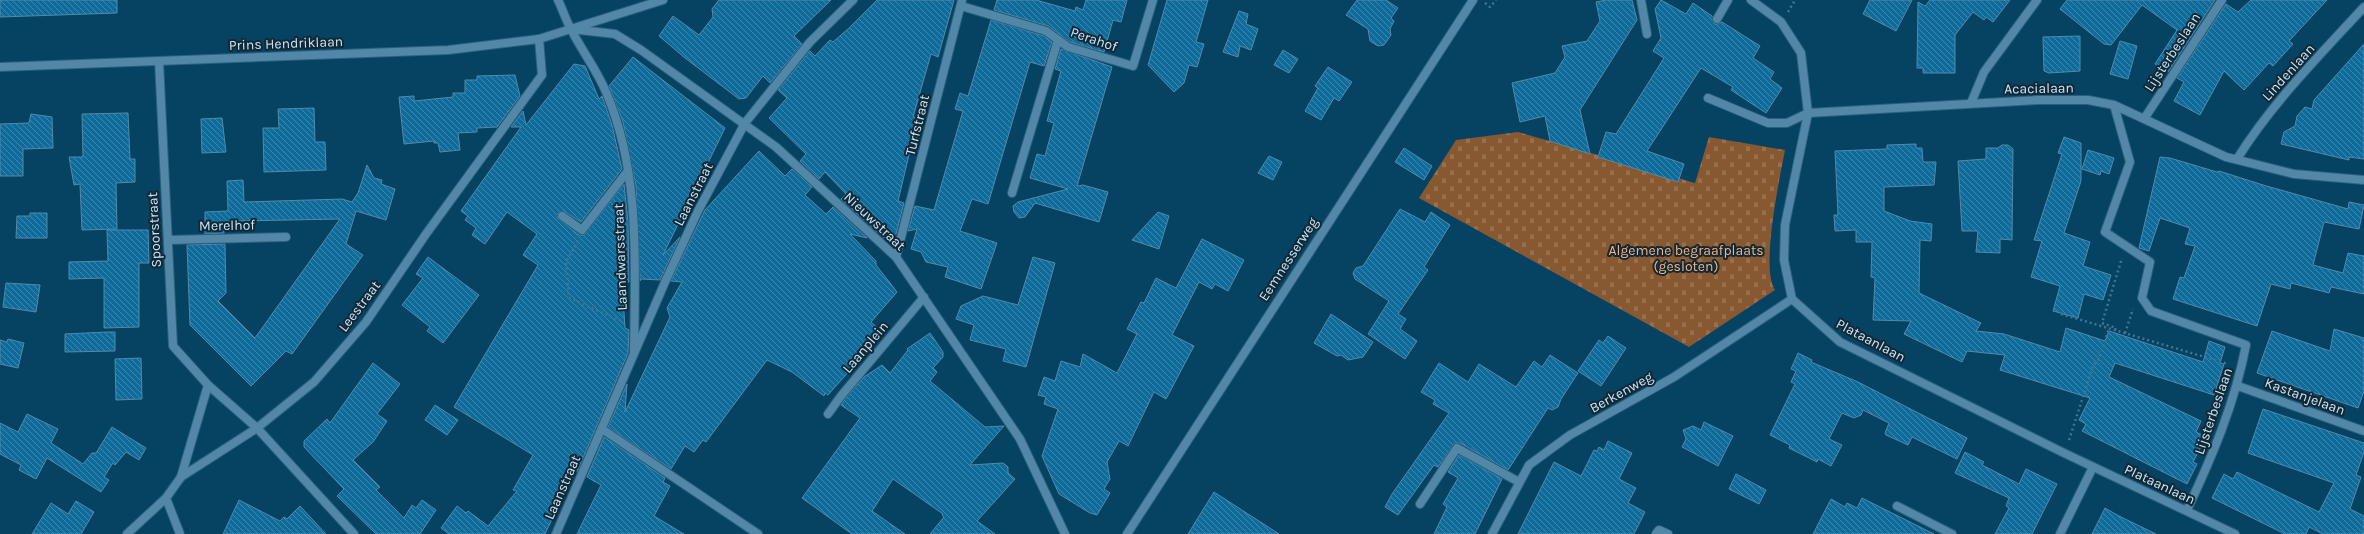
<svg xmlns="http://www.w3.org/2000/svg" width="2364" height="534" font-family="Karla,sans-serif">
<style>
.cemetery{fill:url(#cemetery-stones)}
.building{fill:url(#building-back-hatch);stroke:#5489ab}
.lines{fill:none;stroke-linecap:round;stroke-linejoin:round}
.service-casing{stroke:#29607d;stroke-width:10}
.pedestrian-casing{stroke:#29607d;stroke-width:10}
.minor-casing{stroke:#29607d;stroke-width:10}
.tertiary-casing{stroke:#29607d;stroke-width:10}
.path{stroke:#427590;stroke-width:2.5;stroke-dasharray:2 3;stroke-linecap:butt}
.service{stroke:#5387a7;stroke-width:8}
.pedestrian{stroke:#5387a7;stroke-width:8}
.minor{stroke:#5387a7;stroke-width:8}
.tertiary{stroke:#5387a7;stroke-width:8}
.labels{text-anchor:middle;stroke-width:4;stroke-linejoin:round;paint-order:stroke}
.street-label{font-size:14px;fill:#cae5f7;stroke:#112836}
.park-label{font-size:14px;fill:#fab27c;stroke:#112836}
</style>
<defs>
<pattern id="cemetery-stones" width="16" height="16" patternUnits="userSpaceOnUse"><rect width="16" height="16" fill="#885831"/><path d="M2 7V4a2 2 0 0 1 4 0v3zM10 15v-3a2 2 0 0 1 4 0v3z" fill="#977050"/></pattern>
<pattern id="building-back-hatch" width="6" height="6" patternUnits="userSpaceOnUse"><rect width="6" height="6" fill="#0f6c9a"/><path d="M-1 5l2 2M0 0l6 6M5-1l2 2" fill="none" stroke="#3c88ae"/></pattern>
</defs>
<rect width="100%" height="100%" fill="#064362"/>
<path class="cemetery" d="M1518 132 1695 183 1709 137 1785 150C1780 177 1760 268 1775 290L1689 347 1419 198 1456 140Z"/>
<path class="building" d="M0 0H117V13L0 17Z
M719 0H831L794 36 802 44 770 83 763 76 746 98 739 99 685 58 659 36 673 16 699 35 713 17 712 9Z
M877 0H954L938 57 931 54 913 117 921 119 916 139 913 138 898 201 904 203 896 234 883 238 841 199 846 194 825 172 819 179 800 161 806 154 769 118 787 98 778 90 810 51 815 56 830 40 833 42 849 28Z
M997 0H1036L1075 11 1076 7 1083 10 1086 0H1127L1121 22 1113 20 1104 52 1070 42 1048 26 994 10Z
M1167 0H1208L1196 42 1204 44 1197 67 1189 65 1184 83 1174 92 1148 65Z
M1357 0H1386L1398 8 1391 18 1394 21 1390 29 1391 35 1384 45 1378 46 1370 41 1368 29 1346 15Z
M1606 0H1632L1637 20 1580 110 1590 154 1550 141 1545 116 1520 122 1512 83 1555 73 1565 57 1562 46 1587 41 1600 21 1596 2Z
M1661 0 1686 14 1693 3 1712 16 1714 24H1717L1722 22 1760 46 1753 58 1774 72 1770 79 1782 88 1766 113 1731 90 1733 87 1701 68 1647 151 1684 164 1678 182 1598 157 1606 132 1616 134 1664 58 1653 51 1661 38 1655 9Z
M1870 0H1912L1896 31 1863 14Z
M1930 0H2010L1993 22 1986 17 1984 20 1973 12 1955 35V73H1923V68H1917L1918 2 1925 6Z
M2067 0H2215L2168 72 2155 64 2177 30 2142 5 2111 45 2104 44 2060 9Z
M2251 0H2327L2289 41 2293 44 2273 66 2269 63 2244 90 2224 71 2200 115 2174 101 2184 82 2177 78 2226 4 2238 12Z
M1239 11 1248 14 1246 24 1258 29 1251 50 1240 46 1238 57 1223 52Z
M991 20 1044 36 1052 42 1044 66 1030 62 988 204 972 199 960 231 997 243 981 289 945 277 948 267 926 262 921 252 911 249 917 229 908 231 915 206 934 210 963 111 955 109 960 93 968 96Z
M2080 36V71L2049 73 2044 71 2043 37Z
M2120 41 2137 46 2128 79 2110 74Z
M2364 44V159L2349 157V160L2281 144 2284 132 2295 126 2297 116 2305 107 2312 109 2314 100Z
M1061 49 1112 67 1077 186 1083 185 1108 192 1099 222 1035 203 1025 217 1019 218 1014 212 1013 206 1018 202 1068 189 1030 178 1037 154 1045 156 1054 123 1047 121 1061 71 1055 69Z
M1283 50 1298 59 1289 73 1274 65Z
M633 57 725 128 663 255 680 237 660 280 641 279 640 281 636 186 623 122 609 86Z
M574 64 585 66 599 99 602 96 612 125 622 169 581 222 563 211 558 213 557 218 579 235H584L624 184 628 221 629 282H622L625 328 629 330 628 353 577 472 575 471 545 534H449L441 528 457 506 466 513 468 511 488 526 517 491 513 490 533 455 454 407 538 265 523 255 537 234 507 212 485 244 472 235 476 228 465 220 468 216 461 211 521 127H511L523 111 526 125Z
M1328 67 1352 82 1339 101 1334 98 1321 120 1305 111 1318 88 1315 86Z
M515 75 520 96 497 127 477 128V132L458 133 460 150 440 152 438 143H434V141L404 144 399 97 414 96V101L453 97V93H465V80H477V76Z
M314 108 315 142H325L326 170 264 172 263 128H279L278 109Z
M128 113 130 159H135V182L116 183 117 229 82 230 80 184 74 185 69 157H83L82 114Z
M31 114 52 117 53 148 23 149V176H0V124L29 123Z
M222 118 226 152 202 153 201 119Z
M2064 137 2081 143V181L2064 233 2090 242 2083 266 2111 275 2103 300 2084 294 2078 318 2053 311 2060 286 2031 277 2042 241 2034 240 2062 154 2058 153Z
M1916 144V148H1922L1923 162H1936L1934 185 1884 187V211L1910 221 1932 224 1931 241 1920 240 1919 293 1981 323 1976 331 2004 334 2060 352 2066 328 2105 341 2109 331 2203 362 2209 341 2225 347 2220 363 2224 364 2214 395 2115 363 2109 377 2201 421 2196 432 2206 437 2193 462 2197 464 2187 484 2082 431 2086 424 2079 420 2090 398 2000 370 2005 355 1967 351 1962 362 1904 334 1911 321 1873 320 1875 278 1871 277 1872 242H1856V230L1835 231 1834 215H1838L1835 151 1887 149V145Z
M2002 145H2008L2013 149 2012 240 2000 239V253L1976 252 1978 231H1962L1958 161 1986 159V148H1998Z
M1404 148 1432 166 1424 180 1395 162Z
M2088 150 2114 158 2109 174 2101 171 2100 175 2082 169Z
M759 151 785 176 792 169 812 187 805 195 826 214 833 207 867 238 850 234 876 261V265L897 292 871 322 883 333 828 395 825 393 824 396 792 372 767 360 706 442 703 440 694 452 685 446 671 469 608 427 627 384 625 412 670 317 667 308 682 282 671 281 705 210Z
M1269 156 1282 162 1273 180 1258 173Z
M2160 157 2170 158 2217 172 2219 171 2263 185 2348 209 2349 202 2364 205 2359 229 2324 222 2313 265 2343 273 2348 253 2364 256V294L2331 287 2329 293 2291 283 2290 289 2271 284 2257 326 2173 299 2180 277 2184 278 2195 246 2185 244 2190 228 2160 218 2149 251 2139 248Z
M367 165 374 178 382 180 381 184 395 189 386 220 356 211 346 244 363 255 292 354 286 351 251 386 190 325 187 245 225 244 226 293 218 301 255 338 340 219 237 221 238 226 224 227V233L205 234V212L228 211 227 181 243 180 244 202 342 199 352 202 358 193Z
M1400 209 1425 222 1431 212 1450 225 1424 267 1428 270 1398 314 1406 319 1400 329 1417 341 1405 359 1368 334 1389 301 1355 279 1353 273 1356 268 1363 266Z
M1158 212 1169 216 1159 249 1132 240Z
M30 213H47V238H16L17 216H30Z
M107 230H148L149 263H139V327L104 328V278L69 279V262L108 261Z
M1202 239 1244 260 1228 291 1215 284 1212 289 1199 282 1172 335 1194 346 1166 399 1154 392 1128 446 1119 441 1107 462 1110 479 1104 489 1110 493 1097 515 1090 513 1059 494 1042 456 1058 409 1044 404 1046 397 1038 395 1044 377 1055 381 1061 361 1080 367 1083 354 1117 373 1137 334 1127 329 1141 302 1144 303 1156 278 1176 288Z
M428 257 479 295 443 343 427 331 430 327 402 305 423 278 416 274Z
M1033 257 1055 263 1026 367 1003 361 1006 349 970 340 974 325 956 319 961 306 983 296 1018 305Z
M6 283 40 285 36 312 3 307Z
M1331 314 1373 342 1363 357 1348 360 1341 355 1337 356 1314 343Z
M2334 329 2364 338V391L2358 408 2257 373 2272 331 2330 351Z
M107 332H115V351L65 352V334Z
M930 333 943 352V357L933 368 937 372 930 381 985 427 1004 426 970 465 1003 463 1008 467V473L1015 479 977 521 995 534H930L944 517 942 515 943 514 893 479 872 511 905 534H852L802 498 860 418 841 405 845 399 864 377 882 365 890 373 908 350 907 349Z
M1608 336 1626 348 1601 386 1578 371 1599 340 1603 343Z
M8 339 24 343 18 368 0 364V340L7 342Z
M1798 353 1812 360 1811 362 1858 382 1967 438 1957 459 1912 437 1908 445 1886 435 1885 433 1889 423 1863 410 1861 415 1854 418 1842 413 1829 439 1842 445 1831 466 1818 459 1817 462 1789 448 1790 445 1770 435 1795 384 1791 382 1796 371 1791 369Z
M1550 355 1578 373 1561 399 1558 407 1552 410 1548 408 1508 470 1460 443H1455L1438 467 1434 465 1398 515 1385 507 1392 494 1449 413 1433 404 1435 400 1421 392 1439 363 1468 382 1479 364 1516 387 1534 361 1542 367Z
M141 358 142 399 116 400 115 359Z
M373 363 400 384 377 414 387 421 373 442 353 460 380 487 376 490 404 518 412 505 416 508 422 500 436 510 420 534H376L337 496 344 489 304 447V441L327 419 330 423Z
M435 405 458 420 447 435 425 420Z
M2263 409 2364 443V452L2356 475 2361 477 2350 509 2364 516V534H2323L2309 527 2306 534H2285L2212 498 2224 474 2233 479 2237 472 2319 512 2334 483 2248 453Z
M27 414 58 429 51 443 83 464 92 453H96L112 427 146 448 139 460 126 452 115 465 113 463 104 477 109 480 101 492 47 458 36 479 19 470 21 465 0 454V423L18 432Z
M1704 422 1733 436 1718 466 1682 447 1686 439 1683 430 1693 426 1701 430Z
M604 437 665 478 663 482 670 486 654 516 684 534H577L601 485 587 477Z
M1608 441 1632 453 1619 479 1636 488 1628 503 1645 512 1634 534H1518L1554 462 1581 476 1594 450 1597 451 1599 447 1604 450Z
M1965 452 1984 462 1982 465 2019 484 2026 469 2057 484 2032 534H1995L2009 508 2006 506 2009 498 1955 473Z
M1459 455 1502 479 1475 534H1434L1447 507 1443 504 1458 478 1448 472Z
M1736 474 1766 490 1759 504 1729 489Z
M1214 492 1279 534H1188Z
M1862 498 1934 534H1813L1831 499 1845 507 1847 503 1857 508Z
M239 500 280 521 284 517 287 519 300 506 326 534H223Z
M76 501 94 512 81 534H32L51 503 68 514Z
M2105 508 2119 516 2156 534H2092Z"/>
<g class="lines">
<defs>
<path id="service" d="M1641 0 1647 34
M1717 19 1728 0
M1012 193 1058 40
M562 216 582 230 627 172
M1420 504 1457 448 1519 482
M1897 506 1952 534"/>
<path id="pedestrian" d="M602 429 758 534
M181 477 257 428
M556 534 665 282 698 211 745 123"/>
<path id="minor" d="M558 0C563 10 566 21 572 31 582 51 597 70 606 92 641 173 635 266 634 353
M961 6 1046 31 1068 47 1133 66 1153 0
M571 29 615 34 641 50 776 147 896 257 1020 439 1065 534
M159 61 173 346 208 385 257 428 354 534
M1708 98 1768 123H1787L1808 113 2038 100H2088L2114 105 2226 157 2294 174 2364 180
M1971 103 1984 72 2037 0
M2114 105 2130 162 2105 232 2150 262 2142 298 2151 311 2246 345C2235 403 2212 457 2187 510
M2144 119 2222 0
M745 123 810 42 853 0
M2237 159C2272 103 2319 56 2364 7
M168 240 286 237
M896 257 962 0
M2238 386 2364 431
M828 414 841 396 924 297
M257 428 314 382 366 322 426 234 542 75 539 39
M166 498 180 534
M127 534 166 498 181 477 208 385
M1492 534 1529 465 1570 435 1674 377 1792 299
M1656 534 1659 530 1668 534
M2060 534 2093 467"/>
<path id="tertiary" d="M1751 0 1781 22 1801 53 1808 113 1785 225 1784 260 1792 299 1840 342 2064 453 2235 534
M0 67 448 50 539 39 663 0
M1127 534 1473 0"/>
</defs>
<use href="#service" class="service-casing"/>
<use href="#pedestrian" class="pedestrian-casing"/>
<use href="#minor" class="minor-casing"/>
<use href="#tertiary" class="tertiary-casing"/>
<path class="path" d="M1485 3 1490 7 1496 0
M1788 12 1795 0
M578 241 566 262 569 298 621 321
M2061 314 2228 364
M2115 330 2116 328 2102 323 2122 258
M2125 333 2133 309
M2069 440 2093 366 2099 359 2109 328"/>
<use href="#service" class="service"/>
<use href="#pedestrian" class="pedestrian"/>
<use href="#minor" class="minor"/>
<use href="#tertiary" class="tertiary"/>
</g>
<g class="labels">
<g class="street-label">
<text transform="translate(1094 39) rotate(19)" y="5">Perahof</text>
<text transform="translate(286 43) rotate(-2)" y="5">Prins Hendriklaan</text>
<text transform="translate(2172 52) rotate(-57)" y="5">Lijsterbeslaan</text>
<text transform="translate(2288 72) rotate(-48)" y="5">Lindenlaan</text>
<text transform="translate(2039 88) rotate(-1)" y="5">Acacialaan</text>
<text transform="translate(917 125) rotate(-76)" y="5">Turfstraat</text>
<text transform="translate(693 194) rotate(-63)" y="5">Laanstraat</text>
<text transform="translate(875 221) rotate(43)" y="5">Nieuwstraat</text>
<text transform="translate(227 225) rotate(-1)" y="5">Merelhof</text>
<text transform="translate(154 230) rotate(-93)" y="5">Spoorstraat</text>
<text transform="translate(620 257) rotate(-92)" y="5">Laandwarsstraat</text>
<text transform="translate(1288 259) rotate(-57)" y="5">Eemnesserweg</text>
<text transform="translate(359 306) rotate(-53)" y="5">Leestraat</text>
<text transform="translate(1871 340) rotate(28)" y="5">Plataanlaan</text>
<text transform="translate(865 347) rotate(-50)" y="5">Laanplein</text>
<text transform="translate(1621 392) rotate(-29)" y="5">Berkenweg</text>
<text transform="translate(2305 396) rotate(20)" y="5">Kastanjelaan</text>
<text transform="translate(2213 411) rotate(-71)" y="5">Lijsterbeslaan</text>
<text transform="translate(2160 484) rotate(25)" y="5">Plataanlaan</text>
<text transform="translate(562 487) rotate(-66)" y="5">Laanstraat</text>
</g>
<g class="park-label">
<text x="1686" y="255">Algemene begraafplaats<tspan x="1686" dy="16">(gesloten)</tspan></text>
</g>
</g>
</svg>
